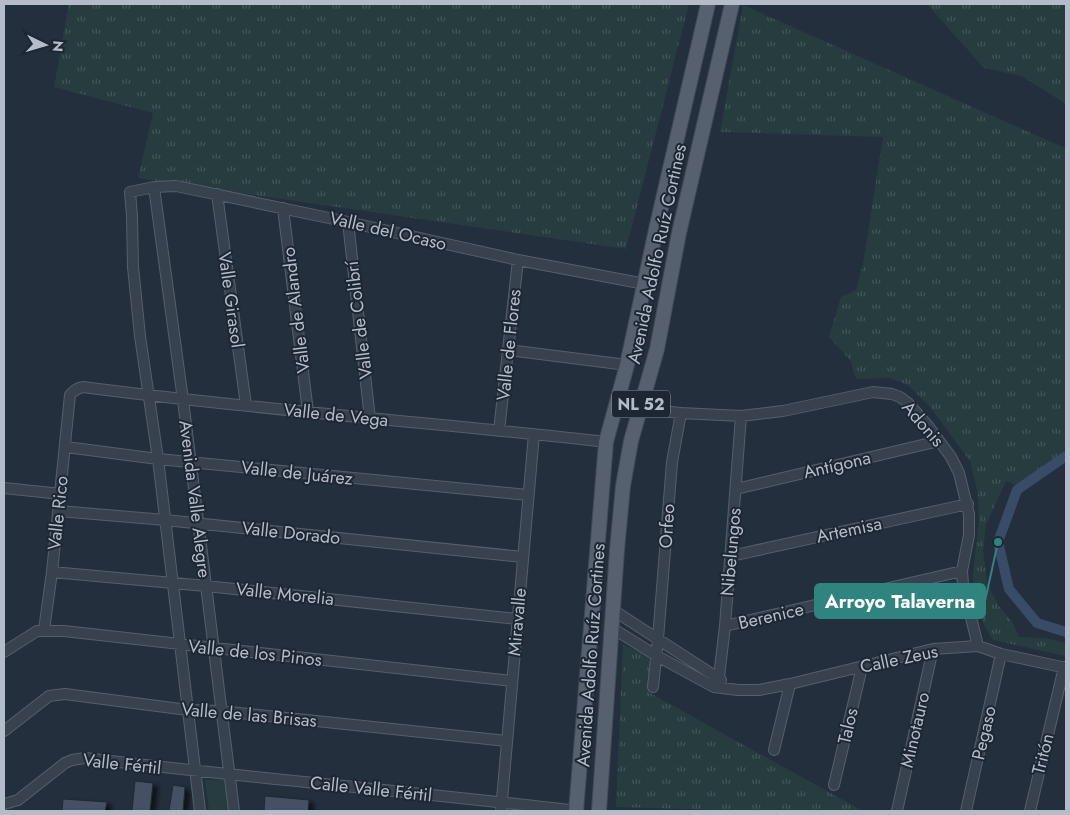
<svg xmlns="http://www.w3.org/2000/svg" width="1070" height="815" font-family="Jost,sans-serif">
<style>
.grass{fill:url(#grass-tufts)}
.park{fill:#263c3f}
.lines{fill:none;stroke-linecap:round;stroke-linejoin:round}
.canal{stroke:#394c67;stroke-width:10}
.building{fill:#455162;stroke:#1f2835;filter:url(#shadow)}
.minor-casing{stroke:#565f6c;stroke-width:12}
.major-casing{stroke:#414a57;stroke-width:16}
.minor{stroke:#38414e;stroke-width:10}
.major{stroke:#56606e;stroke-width:14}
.labels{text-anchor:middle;stroke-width:4;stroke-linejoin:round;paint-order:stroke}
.shield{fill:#1d2633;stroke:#878f9c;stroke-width:1}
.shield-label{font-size:16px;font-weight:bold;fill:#b4bcc9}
.street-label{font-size:18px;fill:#b4bcc9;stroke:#1d2633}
.leader{fill:none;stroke:#308480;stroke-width:2}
.callout-dot{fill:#308480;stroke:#1d2633;stroke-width:2}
.callout{fill:#308480;stroke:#308480;stroke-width:2}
.callout-label{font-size:19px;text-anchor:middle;font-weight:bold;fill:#fff}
</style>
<defs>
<pattern id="grass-tufts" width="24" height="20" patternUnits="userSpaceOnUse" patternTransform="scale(1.25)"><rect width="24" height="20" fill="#263c3f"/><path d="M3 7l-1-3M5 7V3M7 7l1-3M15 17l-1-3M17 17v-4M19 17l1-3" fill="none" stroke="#435659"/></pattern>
<filter id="shadow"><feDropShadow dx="5" dy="3" stdDeviation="2.5" flood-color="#0009"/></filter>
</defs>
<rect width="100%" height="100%" fill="#242f3e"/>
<path class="grass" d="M69 4H689L626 249 138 178 153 113 54 87Z
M927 4H1066V104L1022 76 984 68Z
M743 5 1065 148 1066 147V453L1026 490 1006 481 986 525 983 550 987 583 998 605 1012 622 1019 637 1045 638 1066 643V656L993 640 984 625 974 595 973 572 979 521 978 494 970 461 930 407 908 385 890 378 856 379 850 360 829 337 841 297 856 290 863 264 883 137 720 132Z
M623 645 649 655 650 693 863 811H755L616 807Z"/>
<path class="park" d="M205 780H224L228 811H209Z"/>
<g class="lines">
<path class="canal" d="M1066 456 1017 490 998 542 1009 589 1037 623 1066 632"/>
</g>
<path class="building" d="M135 781 153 783 150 811H132Z
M173 785 185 787 183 811H169Z
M265 796 309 800 308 811H264Z
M63 799 107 802 105 811H62Z"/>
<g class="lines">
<defs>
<path id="minor" d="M154 187 183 400 234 811
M217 194 246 405
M283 208 308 412
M348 222 370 419
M508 350 627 365
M639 409 681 413 741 416 783 411 873 392 892 394 900 397 908 403 929 427 951 457 959 473 969 514V535L962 571 963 585 978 646
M499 431 518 260
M66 447 158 459 528 495
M4 488 61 494
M736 489 939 441
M59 511 165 520 523 557
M731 556 968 504
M52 572 206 586 517 619
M613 610 721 680
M725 626 962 571
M612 628 657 656 714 687 738 690H759L790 684 933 649 978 646 1001 654 1066 668
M44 630 52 572 70 395C74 390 77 388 83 387 256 410 431 422 606 442
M4 652 37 631H64L512 681
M653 687 658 639 672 462 681 413
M714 687 719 677 725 626 741 416
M4 731 49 696 65 694 188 710 221 711 507 741
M774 750 790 684
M834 785 862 667
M4 804 18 800 65 763 72 760 85 758C248 778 412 791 576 811
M200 811 158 459 140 336 133 267 132 216 130 192 154 187 176 186 348 222 518 260 645 284
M501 811 534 434
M897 811 933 649
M966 811 1001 654
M1030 811 1064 667"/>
<path id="major" d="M576 811 606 442 627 365 657 225 708 4
M599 811 617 550 623 486 631 441 657 349 679 233 732 4"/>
</defs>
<use href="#minor" class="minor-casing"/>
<use href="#major" class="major-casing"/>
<use href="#minor" class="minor"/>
<use href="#major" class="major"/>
</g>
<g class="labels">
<rect class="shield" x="612" y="390.5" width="58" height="27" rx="4"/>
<g class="shield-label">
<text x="641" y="410">NL 52</text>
</g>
<g class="street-label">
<text transform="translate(388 231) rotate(13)" y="6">Valle del Ocaso</text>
<text transform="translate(657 254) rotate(-78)" y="6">Avenida Adolfo Ruíz Cortines</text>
<text transform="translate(231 300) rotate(82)" y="6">Valle Girasol</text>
<text transform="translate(296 310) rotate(-97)" y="6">Valle de Alandro</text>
<text transform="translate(359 320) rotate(-97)" y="6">Valle de Colibrí</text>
<text transform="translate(509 345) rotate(-84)" y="6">Valle de Flores</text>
<text transform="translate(336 415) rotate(6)" y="6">Valle de Vega</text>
<text transform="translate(923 424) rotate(49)" y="6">Adonis</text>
<text transform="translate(837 465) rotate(-13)" y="6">Antígona</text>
<text transform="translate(297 473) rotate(6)" y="6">Valle de Juárez</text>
<text transform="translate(195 499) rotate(83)" y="6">Avenida Valle Alegre</text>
<text transform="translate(58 513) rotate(-84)" y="6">Valle Rico</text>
<text transform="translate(667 526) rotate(-86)" y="6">Orfeo</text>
<text transform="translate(849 530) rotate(-12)" y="6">Artemisa</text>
<text transform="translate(291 533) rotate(6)" y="6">Valle Dorado</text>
<text transform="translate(731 552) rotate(-85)" y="6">Nibelungos</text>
<text transform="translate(285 594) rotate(6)" y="6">Valle Morelia</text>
<text transform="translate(771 616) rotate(-13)" y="6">Berenice</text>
<text transform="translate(517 622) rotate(-85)" y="6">Miravalle</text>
<text transform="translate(255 653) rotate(6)" y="6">Valle de los Pinos</text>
<text transform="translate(591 655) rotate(-86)" y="6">Avenida Adolfo Ruíz Cortines</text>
<text transform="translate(899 659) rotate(-12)" y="6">Calle Zeus</text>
<text transform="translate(249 715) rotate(5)" y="6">Valle de las Brisas</text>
<text transform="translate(848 726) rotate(-77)" y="6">Talos</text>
<text transform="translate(915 730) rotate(-77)" y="6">Minotauro</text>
<text transform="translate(984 733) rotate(-77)" y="6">Pegaso</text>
<text transform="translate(1043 754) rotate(-76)" y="6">Tritón</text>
<text transform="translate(122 764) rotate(6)" y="6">Valle Fértil</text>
<text transform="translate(371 789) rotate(6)" y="6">Calle Valle Fértil</text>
</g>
</g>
<path class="leader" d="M998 542L985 601"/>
<circle class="callout-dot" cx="998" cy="542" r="5"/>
<rect class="callout" x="815" y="584" width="170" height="34" rx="5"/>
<g class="callout-label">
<text x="900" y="608">Arroyo Talaverna</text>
</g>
<rect width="1070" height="815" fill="none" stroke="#b4bcc9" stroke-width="10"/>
<g transform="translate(45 45) rotate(95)" stroke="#1d2633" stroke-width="4" paint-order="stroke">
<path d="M0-4L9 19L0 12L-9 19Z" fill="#b4bcc9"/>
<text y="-8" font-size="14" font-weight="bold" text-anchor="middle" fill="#b4bcc9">N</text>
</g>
</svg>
